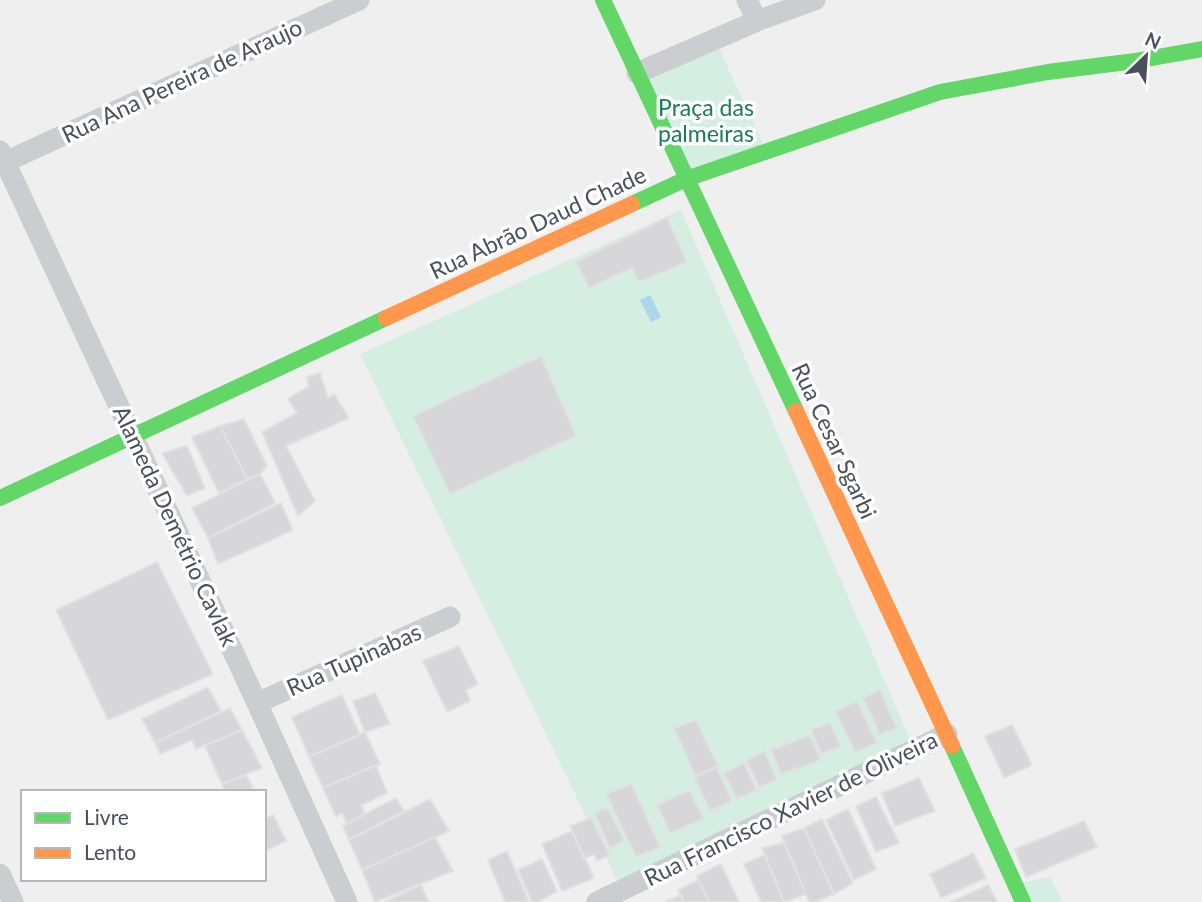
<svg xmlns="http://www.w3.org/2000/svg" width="1202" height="902" font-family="Lato,sans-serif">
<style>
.green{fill:#d4eee1}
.water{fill:#a9d7ec}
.building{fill:#d7d7d9;stroke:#e1e1e2;stroke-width:2}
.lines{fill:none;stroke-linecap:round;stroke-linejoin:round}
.street{stroke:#cbcdd0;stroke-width:21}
.fast{stroke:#63d668;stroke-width:16}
.slow{stroke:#ff974d;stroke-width:16}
.labels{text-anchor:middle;stroke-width:7;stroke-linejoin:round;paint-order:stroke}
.street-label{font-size:23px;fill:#47505c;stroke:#fff}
.park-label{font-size:23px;fill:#187c55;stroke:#fff}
</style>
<rect width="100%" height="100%" fill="#f0efef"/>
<path class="green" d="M715 40 767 152 686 179 637 73Z
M681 210 914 749 622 890 360 354Z
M1050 877 1062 902H1023L1015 884Z"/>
<path class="water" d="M650 295 661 317 651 322 640 300Z"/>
<path class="building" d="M667 217 687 262 639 282 632 268 589 288 576 262Z
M541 356 576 436 450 494 413 416Z
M320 373 328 398 334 394 349 418 286 446 315 501 298 516 262 432 297 413 288 399 309 386 307 377Z
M244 419 267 466 260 474 247 479 220 426Z
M220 426 247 479 219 493 192 437Z
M187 446 205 488 187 496 162 453Z
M260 474 275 503 208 538 192 508Z
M281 503 293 530 218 564 208 538Z
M157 562 213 674 108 720 56 610Z
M459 646 478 684 466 690 470 701 447 712 423 661Z
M208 687 221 711 155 743 142 719Z
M880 690 897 728 880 735 863 698Z
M375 693 390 724 365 732 353 701Z
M342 695 360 735 309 757 292 717Z
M857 701 877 743 855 752 835 711Z
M230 708 242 730 196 749 192 740 160 754 155 743Z
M696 720 718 766 695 776 674 728Z
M830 723 841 747 821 754 811 730Z
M1012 725 1032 765 1004 778 985 736Z
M242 730 262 768 222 784 205 746Z
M365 732 380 764 323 788 309 757Z
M810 735 821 760 781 774 771 750Z
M765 751 777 780 759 787 746 760Z
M744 763 757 790 737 799 724 773Z
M376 765 387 793 361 805 365 814 347 824 342 813 336 817 323 788Z
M717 767 732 801 710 811 694 777Z
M246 775 255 792H225L222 784Z
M919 778 935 811 895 826 882 793Z
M632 784 660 847 636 857 606 794Z
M689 790 704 819 670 833 657 805Z
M876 797 899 843 876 852 856 806Z
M396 798 404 811 349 840 343 826Z
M430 799 449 831 362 870 349 840Z
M607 807 624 840 610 848 594 813Z
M848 809 876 869 854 880 826 820Z
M273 815 286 841 264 851V819Z
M591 818 610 855 597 861 594 854 584 859 570 826Z
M822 819 853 883 834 894 804 828Z
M1084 821 1097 847 1026 877 1015 849Z
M804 828 834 894 816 902H809L782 836Z
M572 831 594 878 562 891 542 844Z
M435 837 453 871 375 902 362 870Z
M784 843 806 894 786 902H784L762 848Z
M507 851 529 902H505L488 860Z
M973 853 986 878 941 898 930 874Z
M765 855 784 902H761L744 864Z
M542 859 557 891 538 902H532L518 870Z
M721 864 739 902H709L697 876Z
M699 880 709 902H684L678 890Z
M421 885 429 902H384Z
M988 885 997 902H951Z
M681 895 684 902H665Z"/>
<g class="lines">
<path class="street" d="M747 0 757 21
M637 73 757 21 815 0
M0 151 257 703 347 902
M5 162 359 0
M257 703 450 617
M0 874 13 902
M597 902 947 734"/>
<path class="fast" d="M603 0 796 411
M632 204 686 179 940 92 1048 72 1135 61 1202 49
M0 498 386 318
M952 746 1023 902"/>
<path class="slow" d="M386 318 632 204
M796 411 952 746"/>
</g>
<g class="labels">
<g class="street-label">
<text transform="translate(182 81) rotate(-25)" y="8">Rua Ana Pereira de Araujo</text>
<text transform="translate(538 223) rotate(-25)" y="8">Rua Abrão Daud Chade</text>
<text transform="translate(834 441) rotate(65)" y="8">Rua Cesar Sgarbi</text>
<text transform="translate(175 526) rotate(65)" y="8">Alameda Demétrio Cavlak</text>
<text transform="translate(354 660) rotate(-24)" y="8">Rua Tupinabas</text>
<text transform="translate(791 809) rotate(-26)" y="8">Rua Francisco Xavier de Oliveira</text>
</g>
<g class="park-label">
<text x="706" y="116">Praça das<tspan x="706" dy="26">palmeiras</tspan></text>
</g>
</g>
<rect x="21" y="790" width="245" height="91" fill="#ffffff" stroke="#b5b9be" stroke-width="2"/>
<rect x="35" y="813" width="35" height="10" fill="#63d668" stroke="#b5b9be" stroke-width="2"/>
<text x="84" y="825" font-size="21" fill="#47505c">Livre</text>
<rect x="35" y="848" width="35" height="10" fill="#ff974d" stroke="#b5b9be" stroke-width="2"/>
<text x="84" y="860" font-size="21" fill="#47505c">Lento</text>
<g transform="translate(1146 56) rotate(25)" stroke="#ffffff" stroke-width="5" paint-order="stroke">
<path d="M0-5L12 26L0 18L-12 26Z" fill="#47505c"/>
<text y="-10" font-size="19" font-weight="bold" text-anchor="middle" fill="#47505c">N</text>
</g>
</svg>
